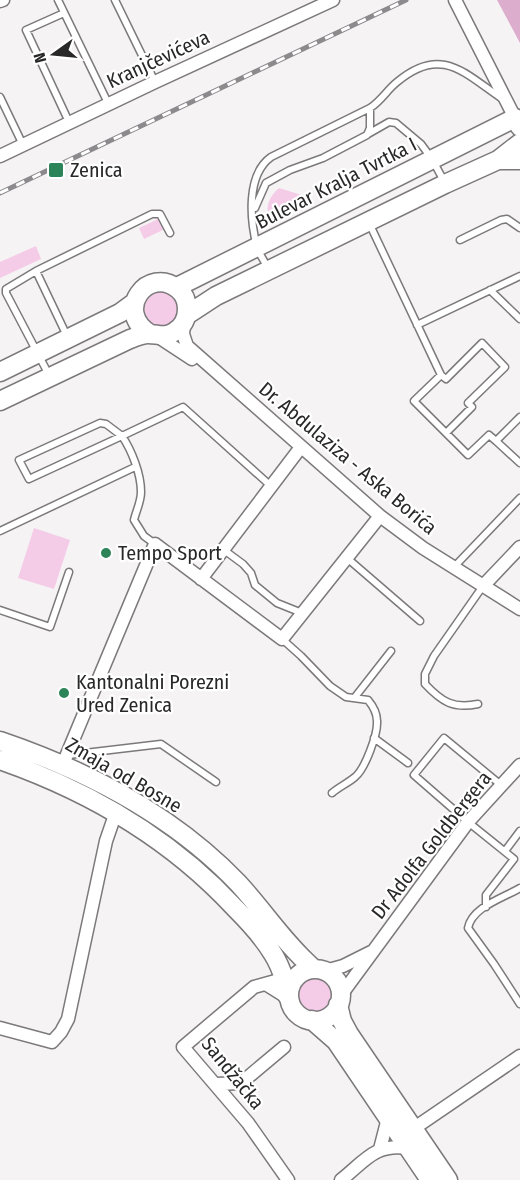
<svg xmlns="http://www.w3.org/2000/svg" width="520" height="1180" font-family="'Fira Sans Condensed',sans-serif">
<style>
.green{fill:#f4cce7}
.water{fill:#ddadce}
.lines{fill:none;stroke-linecap:round;stroke-linejoin:round}
.lane-casing{stroke:#7c797b;stroke-width:9}
.street-casing{stroke:#7c797b;stroke-width:15}
.secondary-casing{stroke:#7c797b;stroke-width:21}
.lane{stroke:#fff;stroke-width:6}
.street{stroke:#fff;stroke-width:12}
.secondary{stroke:#fff;stroke-width:18}
.rail-casing{stroke:#8c8a8c;stroke-width:5}
.rail{stroke:#fff;stroke-width:3;stroke-dasharray:9;stroke-linecap:butt}
.poi-dot{fill:#2c8458;stroke:#fff;stroke-width:2}
.labels{text-anchor:middle;stroke-width:4.5;stroke-linejoin:round;paint-order:stroke}
.street-label{font-size:20px;fill:#292829;stroke:#fff}
.poi-label{font-size:20px;fill:#292829;stroke:#fff;text-anchor:start}
</style>
<rect width="100%" height="100%" fill="#f6f3f5"/>
<path class="green" d="M279 188 308 197 311 199 308 203 277 217 268 212C266 203 272 194 279 188Z
M160 218 165 229 144 239 139 228Z
M36 246 41 259 0 278V262Z
M143 309a18 18 0 1 1 36 0a18 18 0 1 1-36 0Z
M34 528 70 540 54 589 18 578Z
M297 995a18 18 0 1 1 36 0a18 18 0 1 1-36 0Z"/>
<path class="water" d="M497 0H520V43Z"/>
<g class="lines">
<defs>
<path id="lane" d="M58 0 108 103
M115 0 155 82
M64 13 26 30 69 122
M0 97 23 145
M368 134 389 122 396 123 421 144 432 159 445 183
M255 208 266 183 290 170 323 158 367 135 370 128V108
M370 225 441 375 446 379 482 343 505 367 468 403 472 407 446 433 414 401 441 375
M460 240 501 220 507 219 520 228
M268 268C265 262 259 254 257 247 250 220 246 175 271 157L370 108C381 101 387 90 397 82 441 45 464 73 501 98
M36 271 67 336
M490 290 520 319
M417 325 520 276
M49 375 6 293V289L36 271 152 214H160L170 233
M520 417 496 441 520 463
M446 433 468 455 489 435 496 441
M0 531 135 467
M155 544 144 536 134 520C136 511 141 502 141 492 141 474 132 451 122 436L29 479 19 460 100 423 106 424 122 436 183 407 272 487
M224 550 243 564 251 573 255 585 277 603 302 613
M347 558 420 621
M454 567 520 498
M0 610 50 627 69 572
M282 639 301 656 330 686 346 697 368 700C373 706 377 712 377 721 378 734 365 769 355 777 348 783 339 787 332 793
M355 697 391 651
M478 704C453 709 442 702 425 684V674L434 656 483 586
M374 738 408 763
M68 755 161 744 216 782
M505 851 520 831
M520 888C503 898 472 907 468 928L494 964 520 1004
M486 907V895L514 859 468 822 414 775 444 738 501 785"/>
<path id="street" d="M455 0 515 118
M0 1 3 0
M0 156 155 82 333 0
M184 323 183 334 187 346 380 516 423 548 520 609
M157 336 192 359
M201 579 301 447
M483 586 520 547
M63 764 155 544 282 639 380 516
M282 970 279 980 254 987 183 1047 248 1123 288 1180
M325 971 343 966 371 952
M267 985 283 995 292 1006
M341 995 468 822 520 765
M0 1028 52 1042 61 1032 68 1019 106 841 116 812
M217 1084 241 1083 284 1047
M413 1129 520 1056
M380 1149 388 1118
M341 1180C365 1161 375 1143 408 1148"/>
<path id="secondary" d="M498 160 520 143
M177 287 515 118 520 127
M187 315 216 296 445 184 498 160H520
M0 372 120 313 135 302
M0 401 130 339C136 337 141 334 148 334 158 334 165 338 174 332 183 327 187 318 187 309 187 301 184 294 178 289 148 265 113 311 150 334
M0 741C88 771 173 815 238 883 264 911 285 944 314 969
M0 760C89 791 170 838 235 908 249 922 263 937 273 954 281 966 284 979 289 992
M289 995a26 26 0 1 1 52 0a26 26 0 1 1-52 0Z
M338 1005 342 1021 349 1034 448 1180
M312 1020 336 1041 430 1180"/>
</defs>
<use href="#lane" class="lane-casing"/>
<use href="#street" class="street-casing"/>
<use href="#secondary" class="secondary-casing"/>
<use href="#lane" class="lane"/>
<use href="#street" class="street"/>
<use href="#secondary" class="secondary"/>
<defs>
<path id="rail" d="M0 193 406 0"/>
</defs>
<use href="#rail" class="rail-casing"/>
<use href="#rail" class="rail"/>
</g>
<g class="poi-dot">
<rect x="48" y="162" width="16" height="16" rx="3"/>
<circle cx="106" cy="553" r="6"/>
<circle cx="64" cy="693" r="6"/>
</g>
<g class="labels">
<g class="street-label">
<text transform="translate(158 59) rotate(-25)" y="7">Kranjčevićeva</text>
<text transform="translate(336 183) rotate(-27)" y="7">Bulevar Kralja Tvrtka I</text>
<text transform="translate(348 458) rotate(40)" y="7">Dr. Abdulaziza - Aska Borića</text>
<text transform="translate(124 775) rotate(30)" y="7">Zmaja od Bosne</text>
<text transform="translate(431 845) rotate(-52)" y="7">Dr Adolfa Goldbergera</text>
<text transform="translate(233 1073) rotate(51)" y="7">Sandžačka</text>
</g>
<g class="poi-label">
<text x="70" y="177">Zenica</text>
<text x="118" y="560">Tempo Sport</text>
<text x="76" y="689">Kantonalni Porezni<tspan x="76" dy="23">Ured Zenica</tspan></text>
</g>
</g>
<g transform="translate(54 54) rotate(255)" stroke="#ffffff" stroke-width="4.5" paint-order="stroke">
<path d="M0-4.5L10 22L0 15L-10 22Z" fill="#292829"/>
<text y="-9" font-size="16" font-weight="bold" text-anchor="middle" fill="#292829">N</text>
</g>
</svg>
